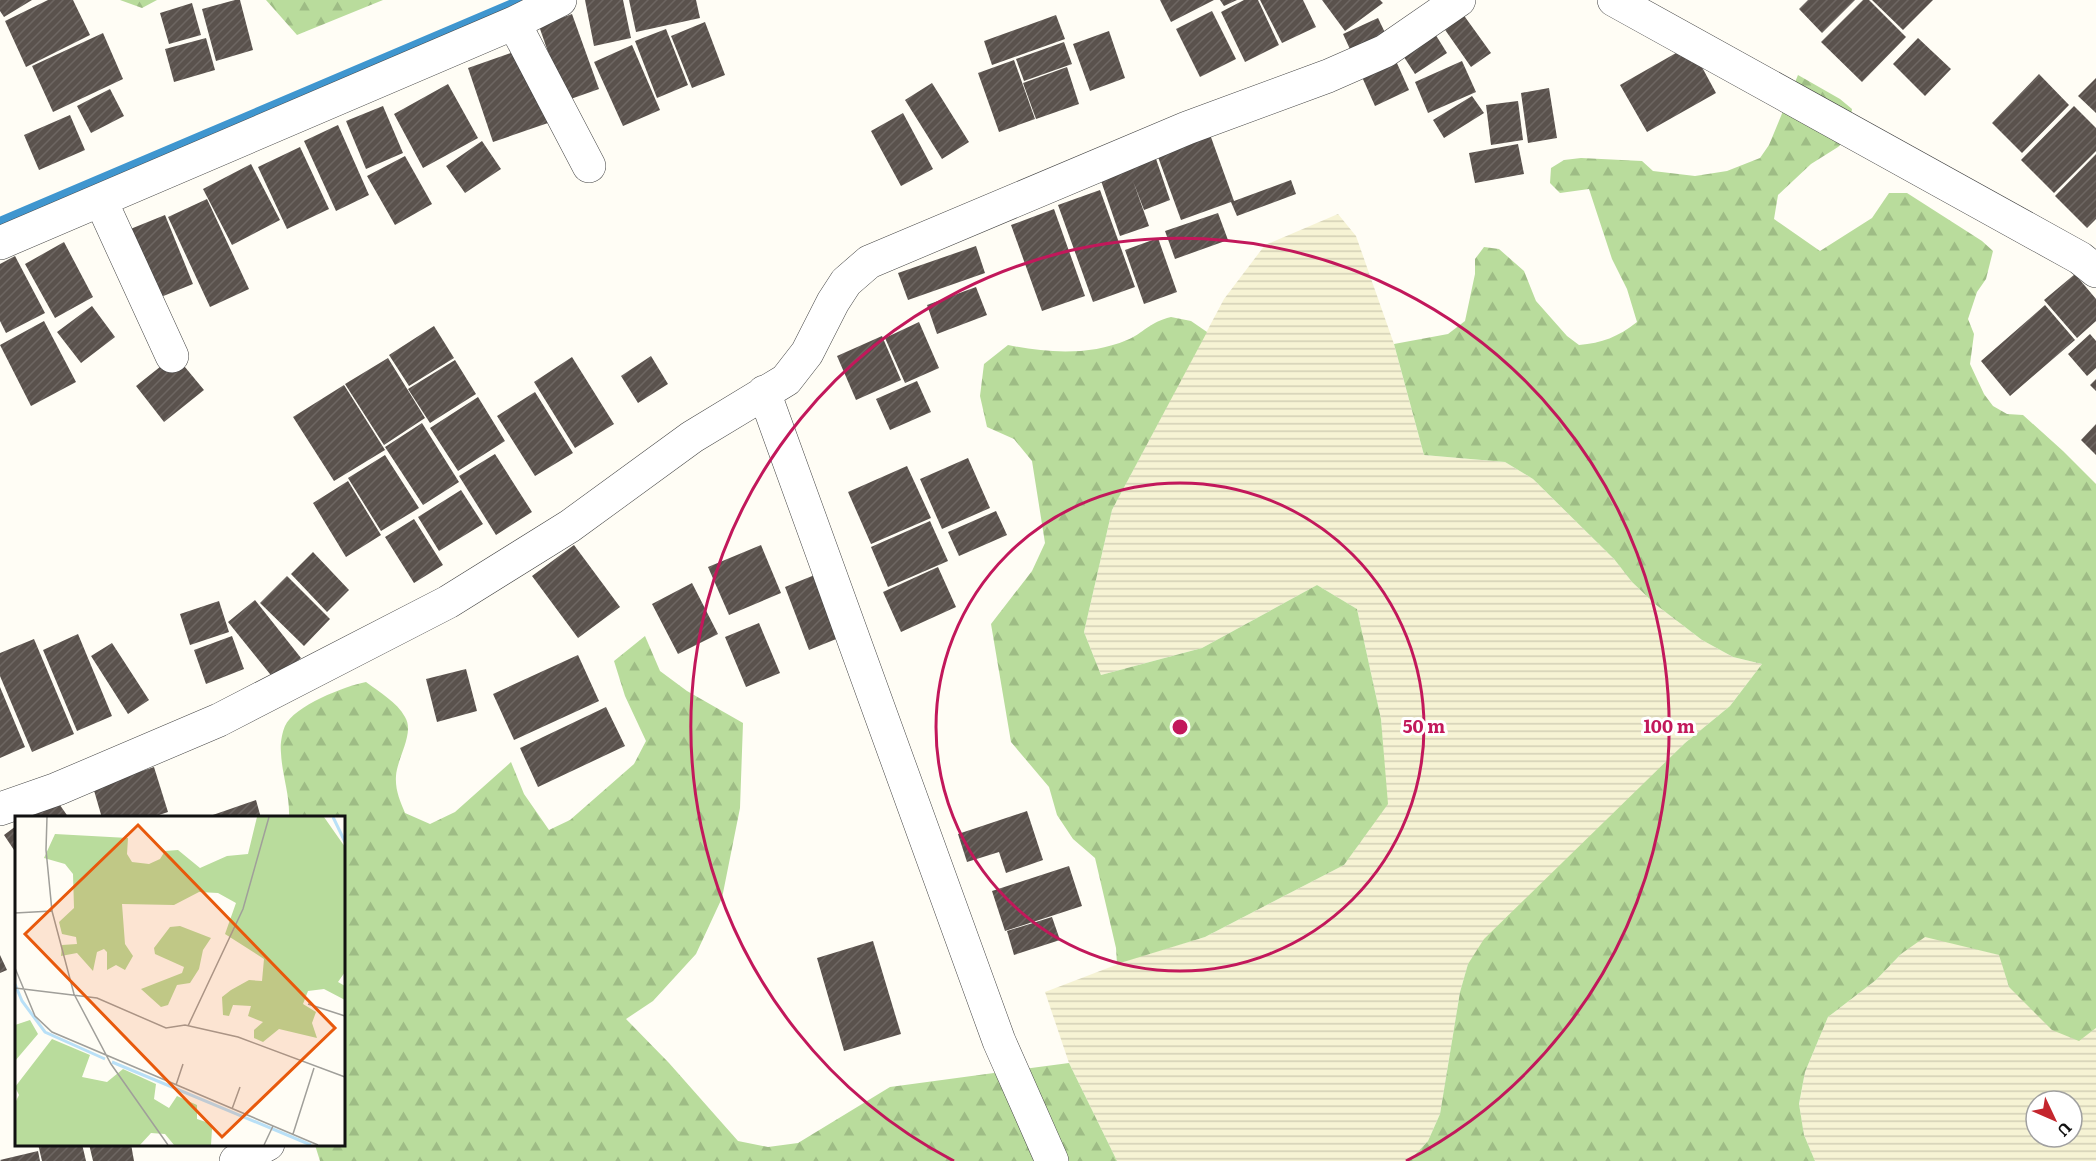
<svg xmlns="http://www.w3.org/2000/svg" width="2096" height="1161" font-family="Literata,serif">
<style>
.farmland{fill:url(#farmland-rules);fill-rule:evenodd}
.forest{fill:url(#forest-firs)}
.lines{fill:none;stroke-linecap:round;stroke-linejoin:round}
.stream{stroke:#3f96cf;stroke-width:10}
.building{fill:url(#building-hatch)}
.minor-casing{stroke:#444;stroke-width:34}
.minor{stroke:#fff;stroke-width:33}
.ring{fill:none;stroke:#c2185b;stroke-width:3}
.inset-river{fill:none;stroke:#b9e0f7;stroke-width:3}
.inset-road{fill:none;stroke:#a09f9a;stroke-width:1.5}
.view{fill:#e8590c;fill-opacity:0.15;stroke:#e8590c;stroke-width:3}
.inset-edge{fill:none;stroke:#111;stroke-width:3}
.centre{fill:#c2185b;stroke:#fff;stroke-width:3}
.ring-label{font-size:18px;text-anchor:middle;font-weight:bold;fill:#c2185b;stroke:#fff;stroke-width:6;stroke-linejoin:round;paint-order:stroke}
</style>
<defs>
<pattern id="farmland-rules" width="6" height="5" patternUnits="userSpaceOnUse" patternTransform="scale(1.5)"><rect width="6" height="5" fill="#f6f3d4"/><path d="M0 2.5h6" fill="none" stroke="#d2cfb5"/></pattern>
<pattern id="forest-firs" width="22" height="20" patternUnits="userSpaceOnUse" patternTransform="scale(1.5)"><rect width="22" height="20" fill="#b9dc9c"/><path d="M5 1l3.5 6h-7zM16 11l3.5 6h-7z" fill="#9ebc85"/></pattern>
<pattern id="building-hatch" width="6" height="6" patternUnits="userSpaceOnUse" patternTransform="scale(1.5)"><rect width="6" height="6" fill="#5a524d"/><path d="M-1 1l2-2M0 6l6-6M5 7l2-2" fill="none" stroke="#6d6662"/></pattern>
</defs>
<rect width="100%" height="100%" fill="#fffdf5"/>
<path class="farmland" d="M1338 214 1356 236 1394 344 1424 455 1505 462 1533 479 1614 559 1632 582 1655 604 1702 640 1733 657 1762 664 1730 706 1685 743 1468 964 1460 992 1440 1114 1428 1141 1409 1161H1117L1069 1063 1045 992 1134 958 1205 937 1344 865 1387 804 1381 719 1357 609 1317 585 1202 648 1101 675 1084 632 1112 510 1224 299 1265 245Z
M1925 936 2000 955 2009 987 2079 1040 2096 1028V1161H1815L1804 1135 1799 1105 1805 1072 1828 1017 1876 980 1901 954ZM2036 1101H2072V1137H2036Z"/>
<path class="forest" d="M120 0H157L142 8Z
M266 0H383L297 35Z
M1798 75 1840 99 1852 109 1848 138 1838 147 1811 164 1778 195 1774 219 1820 251 1872 218 1889 193H1907L1982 241 1993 251 1986 279 1977 292 1968 319 1974 334 1970 364 1984 394 1993 406 2007 414 2023 415 2063 451 2096 484V1028L2079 1041 2052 1030 2009 987 1999 955 1925 937 1901 954 1876 980 1828 1017 1805 1072 1799 1104 1804 1135 1815 1161H1409L1428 1141 1440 1114 1460 992 1468 964 1484 939 1685 743 1730 706 1762 664 1733 657 1702 640 1655 604 1632 582 1614 559 1533 479 1505 462 1424 455 1394 344 1448 334 1465 321 1475 274V259L1484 247 1499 249 1524 271 1536 301 1567 336 1579 345C1602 343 1618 337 1637 322L1627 289 1612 259 1589 189 1560 193 1550 183 1551 168 1564 160 1581 158 1642 161 1653 171 1695 176 1727 171 1760 158 1769 145Z
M1171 317 1191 321 1207 332 1112 510 1084 632 1101 675 1202 648 1317 585 1357 609 1381 719 1388 804 1344 865 1205 937 1117 964 1116 948 1095 858 1073 839 1057 815 1049 787 1011 742 991 624 1032 571 1045 543 1032 461 1014 439 987 427 980 396 984 364 1008 345C1047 353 1089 356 1127 340 1144 333 1149 322 1171 317Z
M645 636 660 671 687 691 743 723 740 808 722 898 696 954 653 1001 626 1019 669 1063 738 1141 768 1147 798 1143 890 1087 1069 1063 1117 1161H320L315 1145 344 1144V818L289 817C290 795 282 775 281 753 280 744 282 733 285 726 294 706 345 686 366 682 379 692 397 702 405 717 415 733 397 758 396 776 395 790 400 801 405 813L430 824 455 812 511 762 524 794 549 830 570 820 634 764 646 741 625 696 614 661Z"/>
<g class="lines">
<path class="stream" d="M0 222 522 0"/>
</g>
<path class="building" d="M0 0H32L4 17 0 11Z
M48 0H73L90 35 26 67 5 21Z
M235 0H240L253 50 216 61 202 9Z
M585 0H623L631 38 594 46Z
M629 0H696L700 18 636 32Z
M1160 0H1214L1171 22Z
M1220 0H1237L1224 6Z
M1244 0H1258L1279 45 1245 62 1221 12Z
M1260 0H1303L1316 27 1282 43Z
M1322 0H1380L1383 3 1345 31Z
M1808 0H1855L1822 33 1799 9Z
M1863 0H1869L1906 37 1862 82 1821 42Z
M1872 0H1933L1903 30Z
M192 3 201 35 169 44 160 13Z
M1460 10 1491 53 1471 67 1441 24Z
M1212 11 1236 59 1200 77 1176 29Z
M572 14 599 89 565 101 539 26Z
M1056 15 1065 39 992 65 984 41Z
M1378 18 1390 43 1355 60 1343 34Z
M705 22 725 75 692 88 671 36Z
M666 29 688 85 657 98 635 41Z
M1432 29 1447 53 1415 74 1400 51Z
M1109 31 1125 78 1090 91 1073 44Z
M103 33 123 79 53 112 32 66Z
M206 38 215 70 174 82 165 49Z
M1918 38 1951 69 1925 96 1893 64Z
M1064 42 1072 64 1024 81 1016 59Z
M632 45 660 110 623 126 594 62Z
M1690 45 1716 93 1647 132 1620 85Z
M522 49 548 123 493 142 468 68Z
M1014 60 1035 119 999 132 978 73Z
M1396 61 1409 90 1375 106 1362 77Z
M1462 61 1476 92 1428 113 1415 82Z
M1067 67 1079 104 1036 119 1023 83Z
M2039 74 2069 105 2022 153 1992 123Z
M2096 78V113L2078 96Z
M932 83 969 142 942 159 905 100Z
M448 84 478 138 423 168 394 114Z
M1549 88 1557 138 1528 143 1521 93Z
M110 89 124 116 91 133 77 106Z
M1472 96 1484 113 1444 138 1433 120Z
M1518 101 1523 140 1491 145 1486 105Z
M383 106 403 153 366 169 346 121Z
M2074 106 2096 128V151L2054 193 2021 160Z
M903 113 933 169 901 186 871 131Z
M70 115 85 150 39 170 24 135Z
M338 125 369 195 336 211 304 141Z
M1207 126 1234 201 1291 180 1296 194 1237 216 1231 202 1181 220 1154 146Z
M482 141 501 169 465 193 446 166Z
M1518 144 1524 174 1475 183 1469 153Z
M300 147 329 209 287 229 258 167Z
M1153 150 1170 200 1144 210 1133 181 1149 226 1120 236 1099 175Z
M2096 154V219L2087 228 2055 196Z
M405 156 432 204 395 225 367 176Z
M251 164 280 220 232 245 203 189Z
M1100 190 1135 287 1093 302 1058 205Z
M207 199 249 289 210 307 168 217Z
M1054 209 1085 296 1042 311 1011 225Z
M1218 213 1228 240 1175 259 1165 231Z
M165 215 193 284 156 299 128 230Z
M1158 238 1177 292 1144 304 1125 250Z
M64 242 93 297 55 318 25 264Z
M976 246 985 273 908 300 898 273Z
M15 256 45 313 6 333 0 321V264Z
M2075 274 2096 299V321L2077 338 2044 300Z
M976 287 987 315 937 334 927 305Z
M2045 305 2075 340 2010 396 1981 361Z
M92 306 115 337 81 363 57 332Z
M44 321 76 382 31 406 0 345Z
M919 322 939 368 905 383 885 338Z
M434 326 454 358 409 386 389 355Z
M2090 334 2096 341V368L2087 376 2068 354Z
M882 336 901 380 856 400 837 356Z
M175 355 204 390 164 422 136 386Z
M651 356 668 384 638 403 621 376Z
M572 357 614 424 575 448 534 382Z
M388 358 425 418 384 445 345 384Z
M455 360 476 394 430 423 408 389Z
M2096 379V391L2090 385Z
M917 381 931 412 890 430 876 399Z
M344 385 385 450 334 481 293 417Z
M535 392 573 453 535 476 497 416Z
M478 397 505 441 458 471 430 428Z
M422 423 459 482 423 505 385 447Z
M2096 424V455L2081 440Z
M495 454 532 512 496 535 459 476Z
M385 455 419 508 381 531 348 478Z
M968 458 990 508 942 529 920 479Z
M907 466 931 518 871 544 848 492Z
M348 481 381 535 346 557 313 503Z
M461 490 483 524 439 551 418 517Z
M996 511 1007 535 959 556 948 532Z
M414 519 443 565 414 583 385 537Z
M930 521 948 561 888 587 871 547Z
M574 545 620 607 578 638 532 576Z
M761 545 781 593 729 615 708 567Z
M313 552 349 590 327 612 291 574Z
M938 567 956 607 901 632 883 592Z
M827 570 851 633 809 650 785 587Z
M287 576 330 619 304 646 260 603Z
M692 583 718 634 678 654 652 604Z
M255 600 301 658 274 679 228 622Z
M219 601 229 632 190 645 180 614Z
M759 623 780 673 746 687 725 637Z
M78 634 112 716 77 731 43 650Z
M232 636 244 669 206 684 194 650Z
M34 639 74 734 32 752 0 676V653Z
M112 643 149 700 128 714 91 656Z
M578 655 599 701 514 740 493 694Z
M466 669 477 711 437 722 426 679Z
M0 687 25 747 0 758Z
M606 707 625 746 538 787 520 748Z
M154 767 168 812 150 818H102L93 787Z
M55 798 69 818H29Z
M256 800 261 818H207V817Z
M1027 811 1043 860 1006 873 999 852 967 862 958 834Z
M16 826V853L4 835Z
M1069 866 1082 906 1005 931 992 891Z
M1052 917 1060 940 1014 955 1007 931Z
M873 941 901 1034 844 1051 817 958Z
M0 955 7 970 0 973Z
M38 1144H82L86 1161H42Z
M89 1144H131L134 1161H93Z
M38 1151 40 1161H1L0 1160Z"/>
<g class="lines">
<defs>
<path id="minor" d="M1614 0 2080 258 2096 271
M514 23 589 166
M101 201 172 356
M0 243 514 23 560 0
M764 392 999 1041 1052 1161
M0 809 57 789 219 720 448 602 570 526 692 437 786 380 807 353 833 302 846 282 869 262 1187 128 1328 76 1385 51 1459 0
M236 1161 268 1144"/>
</defs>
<use href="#minor" class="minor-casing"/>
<use href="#minor" class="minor"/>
</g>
<g class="ring">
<circle cx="1180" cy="727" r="244"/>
<path d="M954 1161A489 489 0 1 1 1406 1161"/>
</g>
<g transform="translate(15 816)">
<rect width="330" height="330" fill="#fffdf5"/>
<path d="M242 1H309L330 31V156L323 166 330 170V184L309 173 293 175 288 188 301 196 297 207 302 222 264 213 248 226 239 222V214L248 206 233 200 236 190 218 189 214 200 208 199 207 181 216 174 234 164 247 165 249 143 210 118 221 87 203 77 184 76 159 89 107 88 110 128 118 140 110 154 101 149 92 154V136L89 133 82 136 78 155 62 137 46 140 47 129 62 128 61 121 47 118 44 106 59 92 58 58 50 48 29 42 40 18 113 22 112 38 117 46 134 48 145 43 150 35 163 34 185 52 212 40 233 38ZM165 110 196 122 188 134 184 153 175 167 162 169 153 189 146 191 126 173 167 157 169 151 140 138 139 132 155 111ZM15 204 23 218 0 245V209ZM37 223 75 239 67 261 92 266 108 253 141 268 139 283 154 292 162 280 182 289V303L194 307 197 313 196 329H159L150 318 136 317 125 329H0V287L4 279 0 271Z" fill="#b9dc9c"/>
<path class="inset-river" d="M318 1 330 26M0 168 7 185 30 216 90 243M97 246 296 329"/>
<path class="inset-road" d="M32 1 31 34 37 95 59 178 96 248 153 329M0 97 37 95M0 152 20 200 37 216 303 329M0 172 82 182 151 212 170 209 223 221 330 261M293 188 330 200M173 210 228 93 254 1M161 269 168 248M217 293 225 271M278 318 299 252M249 329 258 310"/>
<path class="view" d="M123 9 320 212 207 321 10 118Z"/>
<rect width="330" height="330" class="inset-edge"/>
</g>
<circle cx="1180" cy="727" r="9" class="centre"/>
<g class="ring-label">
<text x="1424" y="733">50 m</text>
<text x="1669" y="733">100 m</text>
</g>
<g transform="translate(2054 1119) rotate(134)"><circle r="28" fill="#ffffff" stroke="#a0a0a0" stroke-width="1.5"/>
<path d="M0-4.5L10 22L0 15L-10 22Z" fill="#c4262e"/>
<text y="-9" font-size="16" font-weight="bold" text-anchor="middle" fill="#111111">U</text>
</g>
</svg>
